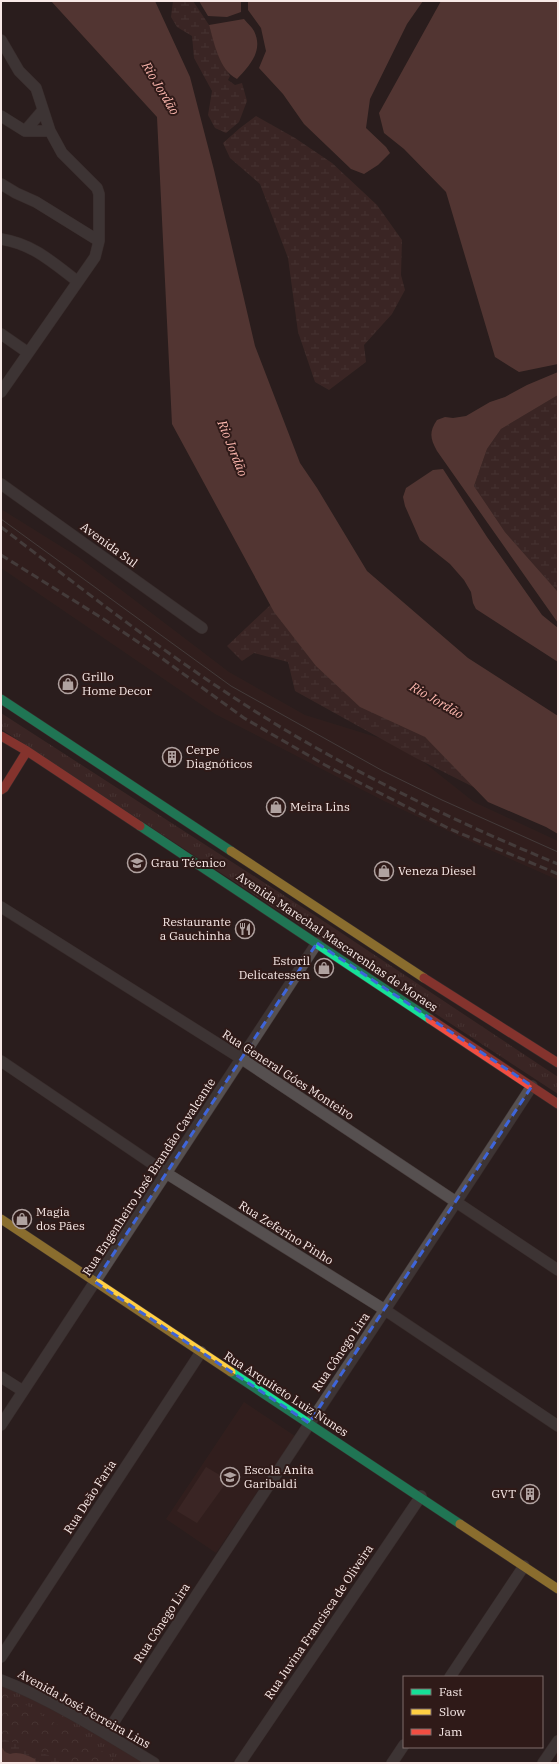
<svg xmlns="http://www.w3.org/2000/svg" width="559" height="1764" font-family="'IBM Plex Serif',serif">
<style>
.built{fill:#3a211e}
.grass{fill:url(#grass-tufts)}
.forest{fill:url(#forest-crowns)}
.wetland{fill:url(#wetland-marsh)}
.pitch{fill:#4f302d}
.water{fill:#83534c}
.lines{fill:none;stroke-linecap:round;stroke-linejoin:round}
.street-casing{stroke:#463b3a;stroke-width:12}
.fast-casing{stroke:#463b3a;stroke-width:10}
.slow-casing{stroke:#463b3a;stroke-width:10}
.jam-casing{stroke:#463b3a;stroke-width:10}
.street{stroke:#565050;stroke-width:11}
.fast{stroke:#16e098;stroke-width:9}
.slow{stroke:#ffcf43;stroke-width:9}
.jam{stroke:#f24e42;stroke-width:9}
.tram{stroke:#655f5e;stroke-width:1}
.rail{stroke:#655f5e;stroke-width:3;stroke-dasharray:8 4;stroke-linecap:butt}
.marked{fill:none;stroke:#3e65da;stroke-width:3;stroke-dasharray:8 5;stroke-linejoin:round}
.labels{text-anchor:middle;stroke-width:4;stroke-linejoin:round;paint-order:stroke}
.street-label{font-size:12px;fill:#f8e9e7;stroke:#2f1a18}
.poi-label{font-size:12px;fill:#f8e9e7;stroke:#2f1a18;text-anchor:start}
.water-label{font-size:13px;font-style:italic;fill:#fcb7ae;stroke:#2f1a18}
</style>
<defs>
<pattern id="grass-tufts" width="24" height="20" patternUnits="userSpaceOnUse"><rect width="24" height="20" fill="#4f302d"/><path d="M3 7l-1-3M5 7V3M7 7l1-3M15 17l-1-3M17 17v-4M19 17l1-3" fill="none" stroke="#694e4b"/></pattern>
<pattern id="forest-crowns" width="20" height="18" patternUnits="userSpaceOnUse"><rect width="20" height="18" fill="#4f302d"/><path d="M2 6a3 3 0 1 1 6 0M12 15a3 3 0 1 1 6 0" fill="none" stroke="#694e4b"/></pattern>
<pattern id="wetland-marsh" width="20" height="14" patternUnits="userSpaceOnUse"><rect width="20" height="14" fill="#4f302d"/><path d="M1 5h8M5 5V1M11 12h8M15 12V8" fill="none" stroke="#694e4b"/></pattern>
</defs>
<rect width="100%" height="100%" fill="#2a1e1d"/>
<path class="built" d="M1 509 78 557 229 672 305 715 402 745 474 802 558 841V880L465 839 384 801 215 714 1 568Z
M244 1402 295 1436 216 1553 166 1519Z"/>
<path class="grass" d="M1 713 319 918 558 1077V1094L1 729Z
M1 1681 94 1732 146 1763H1Z"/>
<path class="forest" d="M1 1691 15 1698 77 1737 86 1740 119 1763H77L37 1752 10 1741 1 1739Z"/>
<path class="wetland" d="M173 1H193L209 25 218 54 230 76 228 80 235 85 242 83 247 101 239 122 226 133 215 128 208 115 212 91 194 58 192 36 177 27 171 17Z
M256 116 295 138 332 163 377 205 402 240 401 275 405 290 392 314 364 345 366 362 329 390 315 382 298 332 288 258 260 184 230 158 223 143 240 128Z
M558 395V592L505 532 474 486 487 449 501 429Z
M282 594 425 737 511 806 414 757 295 691 288 662 254 653 242 661 227 646Z
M1 1739 10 1741 37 1752 77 1763H36L35 1759C31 1757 29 1755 25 1755 12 1753 1 1757 1 1739Z"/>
<path class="pitch" d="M206 1467 228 1480 197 1523 177 1511Z"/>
<path class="water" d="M51 1H155L190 77 214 170 255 346 300 463 317 488 367 571 468 658 558 716V834L546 827 488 802 425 737 360 707 316 666 274 612 172 424 157 117Z
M199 1H241V12L227 17 208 16Z
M248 1H423L407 24 370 99 366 128 386 147 390 153 378 165 364 174 351 169 304 124 283 94 259 68 266 51 261 28 248 10Z
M441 1H558V364L519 372 495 357 446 192 404 149 384 133 379 113Z
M244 19C247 23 252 27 254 31 264 51 249 66 237 79 219 70 214 42 209 25Z
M558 372V395L501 429 487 449 474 486 505 532 558 592V623L437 451C430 438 429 432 437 420L445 417 453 418 466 416 490 402 505 397 527 385Z
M443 469 487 537 542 615 558 628V662L476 609 473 603 471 592 464 580 450 564 420 540 405 506 403 497 406 488 433 470Z
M1 1746 5 1752 10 1754C18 1751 27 1755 35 1759L36 1763H1Z"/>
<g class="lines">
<defs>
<path id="street" d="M1 40 19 71 36 88 50 131 62 153 97 188 99 194V241L95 257 1 392
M1 116 25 131H50
M25 131 43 110
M1 184 16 193 36 202 99 241
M1 239C33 244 52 262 77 281
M1 334 27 352
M1 484 202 628
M1 907 242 1059 558 1270
M1 1061 166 1173 385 1310 558 1426
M1 1377 23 1391
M1 1425 317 943
M1 1657 201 1352
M450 1677 524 1566
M1 1680C53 1700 106 1734 154 1763
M106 1734C246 1517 391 1303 532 1086
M240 1763 421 1496
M392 1763 404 1745
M543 1763 558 1741"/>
<path id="fast" d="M1 699 231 851
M140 826 430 1019
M231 1372 460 1524"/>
<path id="slow" d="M231 851 424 978
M1 1219 231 1372
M460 1524 558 1589"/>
<path id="jam" d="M1 736 27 751 140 826
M1 790 4 788 27 751
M424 978 558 1063
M430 1019 558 1104"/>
</defs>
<use href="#street" class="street-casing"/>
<use href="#fast" class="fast-casing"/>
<use href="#slow" class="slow-casing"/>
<use href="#jam" class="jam-casing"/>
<use href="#street" class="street"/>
<use href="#fast" class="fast"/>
<use href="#slow" class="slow"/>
<use href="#jam" class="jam"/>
<path class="tram" d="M1 519 231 686 383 771 442 800 558 852"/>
<path class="rail" d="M1 527C99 602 197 679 304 741 384 787 472 829 558 864
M1 555 105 620 156 654 244 718 325 765 450 829 558 874"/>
</g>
<path d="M0 0H559V1764H0ZM317 943 532 1086 309 1423 95 1282Z" fill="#2a1e1d" fill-opacity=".55" fill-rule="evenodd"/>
<path class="marked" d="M317 943 532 1086 309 1423 95 1282Z"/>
<defs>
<symbol id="shop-ring" viewBox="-11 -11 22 22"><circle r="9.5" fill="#2f1a18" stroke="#b0a2a0" stroke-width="1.5"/><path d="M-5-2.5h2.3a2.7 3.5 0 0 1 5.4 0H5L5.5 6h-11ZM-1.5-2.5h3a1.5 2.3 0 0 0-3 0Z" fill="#b0a2a0"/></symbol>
<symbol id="building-ring" viewBox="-11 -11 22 22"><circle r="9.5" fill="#2f1a18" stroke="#b0a2a0" stroke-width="1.5"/><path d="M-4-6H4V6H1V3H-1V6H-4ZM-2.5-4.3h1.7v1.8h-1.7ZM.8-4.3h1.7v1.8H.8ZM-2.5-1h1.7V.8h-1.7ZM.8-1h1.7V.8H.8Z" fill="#b0a2a0"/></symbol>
<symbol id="university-ring" viewBox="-11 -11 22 22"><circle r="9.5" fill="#2f1a18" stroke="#b0a2a0" stroke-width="1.5"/><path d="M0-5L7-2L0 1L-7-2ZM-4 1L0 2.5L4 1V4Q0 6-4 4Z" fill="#b0a2a0"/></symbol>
<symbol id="restaurant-ring" viewBox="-11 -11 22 22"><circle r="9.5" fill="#2f1a18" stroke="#b0a2a0" stroke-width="1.5"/><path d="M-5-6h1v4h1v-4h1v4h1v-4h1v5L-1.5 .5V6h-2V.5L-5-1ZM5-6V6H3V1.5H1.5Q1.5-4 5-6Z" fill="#b0a2a0"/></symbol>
<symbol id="school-ring" viewBox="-11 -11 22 22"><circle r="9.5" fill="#2f1a18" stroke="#b0a2a0" stroke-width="1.5"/><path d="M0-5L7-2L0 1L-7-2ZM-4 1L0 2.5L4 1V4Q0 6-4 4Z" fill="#b0a2a0"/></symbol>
</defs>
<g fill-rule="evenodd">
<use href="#shop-ring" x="57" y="673" width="22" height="22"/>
<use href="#building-ring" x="161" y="746" width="22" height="22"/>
<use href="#shop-ring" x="265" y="796" width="22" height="22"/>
<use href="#university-ring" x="126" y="852" width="22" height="22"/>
<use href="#shop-ring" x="373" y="860" width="22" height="22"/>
<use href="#restaurant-ring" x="234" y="918" width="22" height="22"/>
<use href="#shop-ring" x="313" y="957" width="22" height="22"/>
<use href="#shop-ring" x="11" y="1208" width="22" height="22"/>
<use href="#school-ring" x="219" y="1466" width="22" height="22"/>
<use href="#building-ring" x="519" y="1483" width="22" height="22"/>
</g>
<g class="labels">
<g class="street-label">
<text transform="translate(109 545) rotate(36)" y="4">Avenida Sul</text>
<text transform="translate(337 942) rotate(34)" y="4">Avenida Marechal Mascarenhas de Moraes</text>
<text transform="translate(288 1075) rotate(33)" y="4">Rua General Góes Monteiro</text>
<text transform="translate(149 1177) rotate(-57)" y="4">Rua Engenheiro José Brandão Cavalcante</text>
<text transform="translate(286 1233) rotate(32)" y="4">Rua Zeferino Pinho</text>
<text transform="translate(341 1352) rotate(-56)" y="4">Rua Cônego Lira</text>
<text transform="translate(286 1394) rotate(33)" y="4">Rua Arquiteto Luiz Nunes</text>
<text transform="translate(90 1497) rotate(-57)" y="4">Rua Deão Faria</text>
<text transform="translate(319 1622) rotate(-56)" y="4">Rua Juvina Francisca de Oliveira</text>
<text transform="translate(162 1623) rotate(-57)" y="4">Rua Cônego Lira</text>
<text transform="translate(84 1709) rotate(29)" y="4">Avenida José Ferreira Lins</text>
</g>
<g class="poi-label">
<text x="82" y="681">Grillo<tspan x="82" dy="14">Home Decor</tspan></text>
<text x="186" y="754">Cerpe<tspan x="186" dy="14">Diagnóticos</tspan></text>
<text x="290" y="811">Meira Lins</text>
<text x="151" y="867">Grau Técnico</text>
<text x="398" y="875">Veneza Diesel</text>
<text x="231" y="926" text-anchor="end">Restaurante<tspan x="231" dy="14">a Gauchinha</tspan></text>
<text x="310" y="965" text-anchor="end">Estoril<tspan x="310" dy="14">Delicatessen</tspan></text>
<text x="36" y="1216">Magia<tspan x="36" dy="14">dos Pães</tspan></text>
<text x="244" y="1474">Escola Anita<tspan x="244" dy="14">Garibaldi</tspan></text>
<text x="516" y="1498" text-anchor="end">GVT</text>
</g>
<g class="water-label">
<text transform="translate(161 88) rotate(59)" y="5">Rio Jordão</text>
<text transform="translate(233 448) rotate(68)" y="5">Rio Jordão</text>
<text transform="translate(437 700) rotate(30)" y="5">Rio Jordão</text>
</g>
</g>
<rect width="559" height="1764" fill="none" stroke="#f8e9e7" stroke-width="4"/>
<rect x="403" y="1676" width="140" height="72" fill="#2f1a18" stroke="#7f6d6b"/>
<rect x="411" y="1689" width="20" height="6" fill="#16e098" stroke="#7f6d6b"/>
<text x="439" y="1696" font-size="12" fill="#f8e9e7">Fast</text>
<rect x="411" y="1709" width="20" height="6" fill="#ffcf43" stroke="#7f6d6b"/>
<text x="439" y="1716" font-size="12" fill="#f8e9e7">Slow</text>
<rect x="411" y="1729" width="20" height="6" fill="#f24e42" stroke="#7f6d6b"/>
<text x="439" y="1736" font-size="12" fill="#f8e9e7">Jam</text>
</svg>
